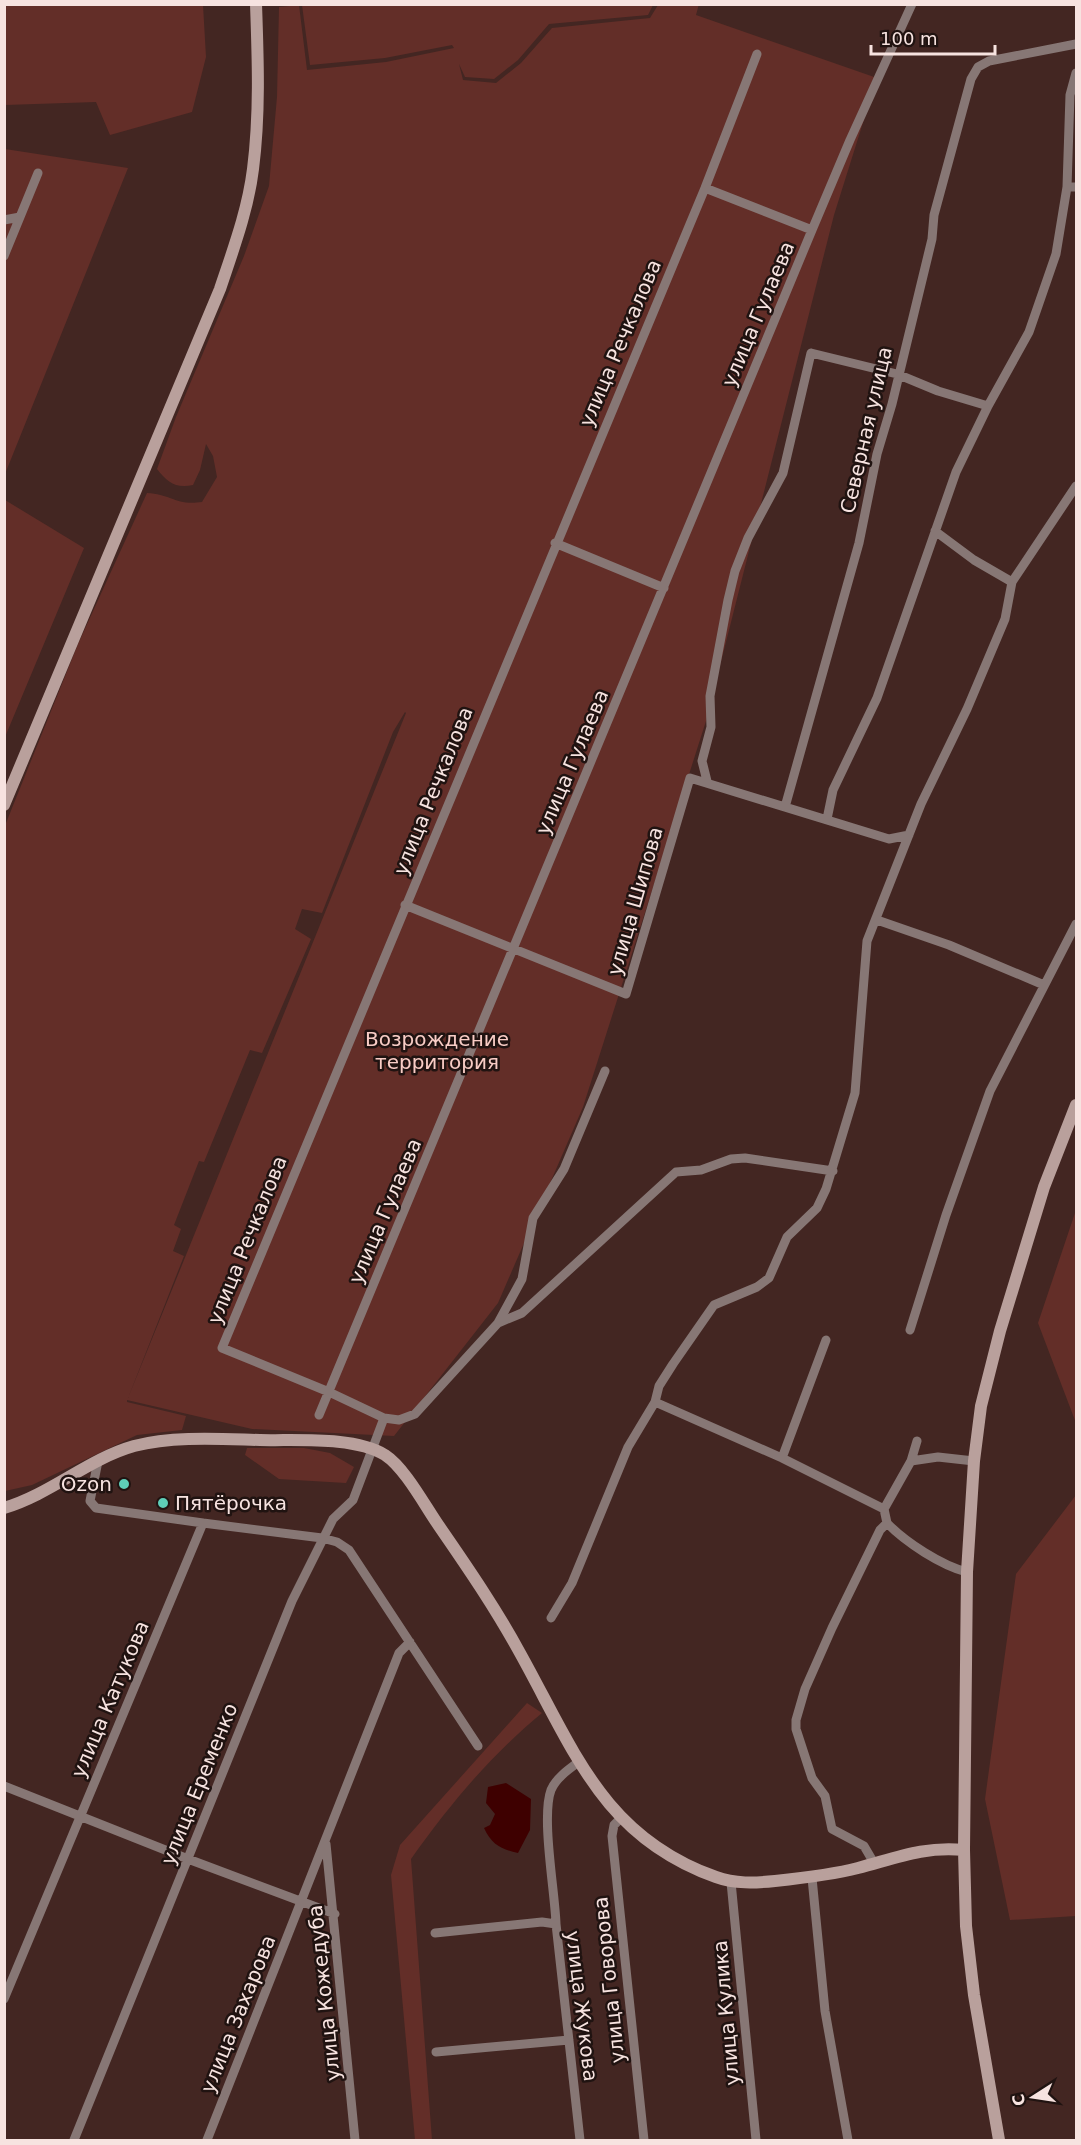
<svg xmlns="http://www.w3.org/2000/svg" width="1081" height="2145" font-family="'DejaVu Sans',sans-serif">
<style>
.green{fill:#632e28;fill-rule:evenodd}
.water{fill:#3e0000}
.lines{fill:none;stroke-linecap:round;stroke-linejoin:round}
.street{stroke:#877775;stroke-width:9}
.secondary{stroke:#b9a09c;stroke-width:12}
.poi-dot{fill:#5eceb8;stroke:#201311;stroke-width:2}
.labels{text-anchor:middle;stroke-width:5;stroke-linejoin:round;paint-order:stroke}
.street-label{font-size:20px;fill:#f7e3e0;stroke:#201311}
.park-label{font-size:20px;fill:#f8ccc5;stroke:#201311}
.poi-label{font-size:20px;fill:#f7e3e0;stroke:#201311;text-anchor:end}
</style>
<rect width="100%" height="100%" fill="#432622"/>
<path class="green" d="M699 4 696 15 877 78 834 215 706 721 583 1107 498 1303 394 1436 252 1429 127 1400V1402L186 1416 182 1430 137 1435 32 1485 5 1491 4 828 78 644 147 493C171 494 176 506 202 502L217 477 213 456 206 444 200 470 193 485C176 489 167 482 157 469L176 417 244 256 269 186 277 97 279 7 299 5 307 70 386 62 454 48 452 45 385 58 310 65 302 5H653L648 15 549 24 518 60 494 79 465 77 459 64 463 80 496 83 521 63 552 28 650 18 658 5ZM405 712 406 713 128 1398 184 1256 173 1251 181 1229 174 1225 199 1161 204 1162 250 1050 262 1053 311 939 295 929 302 909 322 913 393 732Z
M4 5H203L206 57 192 112 110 135 96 102 5 105Z
M5 149 128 168 5 474Z
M5 500 84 548 5 737Z
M1076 1210V1423L1038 1323Z
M247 1448H304L330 1453 354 1467 346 1483 279 1479 245 1455Z
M1076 1495V1916L1010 1920 985 1799 1016 1574Z
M527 1703 542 1713C489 1757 451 1803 411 1859L432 2140H415L391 1875 400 1845Z"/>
<path class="water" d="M506 1783 531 1799 530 1830 518 1853C501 1849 492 1845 484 1828L490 1825 495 1814 486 1803 488 1787Z"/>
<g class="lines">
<path class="street" d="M1076 73 1070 95 1067 187H1076
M4 220 20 217
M812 230 850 140 912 4
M4 256 38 173
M935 531 974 560 1012 582
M555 543 664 588
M707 781 702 761 711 727 710 696 728 600 735 571 748 538 783 473 811 353 897 374 938 391 988 406
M785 807 859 543 877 454 892 404 932 239 934 215 971 79 978 67 989 61 1076 44
M827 819 833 790 877 698 956 472 988 406 1029 332 1056 254 1067 187
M405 905 626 994 690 778 889 839 909 835
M877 920 949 945 1044 985
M498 1323 522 1313 676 1172 701 1170 731 1159 745 1158 833 1171
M910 1330 946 1215 990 1091 1076 924
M655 1402 782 1458 884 1509
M319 1415 812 230 705 188
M384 1418 399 1420 415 1414 498 1323 522 1279 533 1218 564 1169 605 1071
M782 1458 826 1340
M98 1461 90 1501 96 1508 203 1523
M911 1461 938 1457 974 1461
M887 1523C905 1542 942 1566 967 1572
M551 1618 572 1583 628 1447 655 1402 659 1386 673 1364 714 1305 757 1287 769 1278 787 1237 817 1208 826 1189 855 1093 867 941 921 804 967 709 1005 619 1012 582 1076 486
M4 1786 188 1859 335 1914
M620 1819 614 1825 612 1836 644 2140
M326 1844 355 2140
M874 1863 864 1846 832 1829 825 1796 812 1778 796 1729V1720L805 1689 832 1628 880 1530 887 1523 884 1509 911 1461 917 1441
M812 1878 825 2011 848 2140
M731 1882 756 2140
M556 1924C555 1892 541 1817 551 1790 556 1778 569 1769 580 1761
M435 1933 542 1922 556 1924 580 2140
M4 1999 203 1523 322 1538 337 1542 349 1550 478 1746
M436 2052 569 2040
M74 2140 292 1601 333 1519 353 1500 384 1418 329 1392 222 1348 705 188 757 54
M207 2140 399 1653 410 1642"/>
<path class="secondary" d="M4 805 220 289C233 250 248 210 253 169 260 114 258 60 256 4
M4 1508C51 1494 88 1459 134 1446 174 1436 219 1439 260 1440 296 1441 354 1436 385 1455 405 1468 425 1506 439 1526 468 1568 496 1609 520 1653 574 1750 603 1837 716 1877 735 1884 755 1883 775 1881 803 1878 831 1875 858 1868 896 1858 924 1846 964 1850
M999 2140 974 1995 966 1926 964 1850 967 1572 974 1461 981 1406 1000 1331 1044 1187 1076 1105"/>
</g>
<g class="poi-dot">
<circle cx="124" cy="1484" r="6"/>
<circle cx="163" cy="1503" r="6"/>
</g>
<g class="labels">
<g class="street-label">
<text transform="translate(758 314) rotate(-67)" y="7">улица Гулаева</text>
<text transform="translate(620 343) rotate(-67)" y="7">улица Речкалова</text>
<text transform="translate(866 430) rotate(-77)" y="7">Северная улица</text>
<text transform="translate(572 762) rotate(-67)" y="7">улица Гулаева</text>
<text transform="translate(433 791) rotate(-68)" y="7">улица Речкалова</text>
<text transform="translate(635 901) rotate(-74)" y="7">улица Шипова</text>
<text transform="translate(385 1211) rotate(-67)" y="7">улица Гулаева</text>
<text transform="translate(247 1240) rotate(-68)" y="7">улица Речкалова</text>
<text transform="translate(110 1699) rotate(-67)" y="7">улица Катукова</text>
<text transform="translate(199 1784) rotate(-68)" y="7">улица Еременко</text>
<text transform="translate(609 1980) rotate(-96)" y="7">улица Говорова</text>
<text transform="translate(324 1993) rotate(-96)" y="7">улица Кожедуба</text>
<text transform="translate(582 2006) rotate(83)" y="7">улица Жукова</text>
<text transform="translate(726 2013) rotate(-95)" y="7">улица Кулика</text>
<text transform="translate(238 2014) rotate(-68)" y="7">улица Захарова</text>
</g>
<g class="park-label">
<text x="437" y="1046">Возрождение<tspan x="437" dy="23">территория</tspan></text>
</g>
<g class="poi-label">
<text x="112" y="1491">Ozon</text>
<text x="175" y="1510" text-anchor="start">Пятёрочка</text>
</g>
</g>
<rect width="1081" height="2145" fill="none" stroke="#f7e3e0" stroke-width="12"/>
<g transform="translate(1033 2097) rotate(258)" stroke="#201311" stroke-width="4.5" paint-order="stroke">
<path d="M0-4.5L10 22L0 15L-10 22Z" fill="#f7e3e0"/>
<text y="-9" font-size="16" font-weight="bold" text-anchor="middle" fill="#f7e3e0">С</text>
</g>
<path d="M871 45v9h124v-9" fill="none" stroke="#f7e3e0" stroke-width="3"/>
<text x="880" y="45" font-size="18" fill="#f7e3e0" stroke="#201311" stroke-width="4.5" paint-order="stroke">100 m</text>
</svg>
